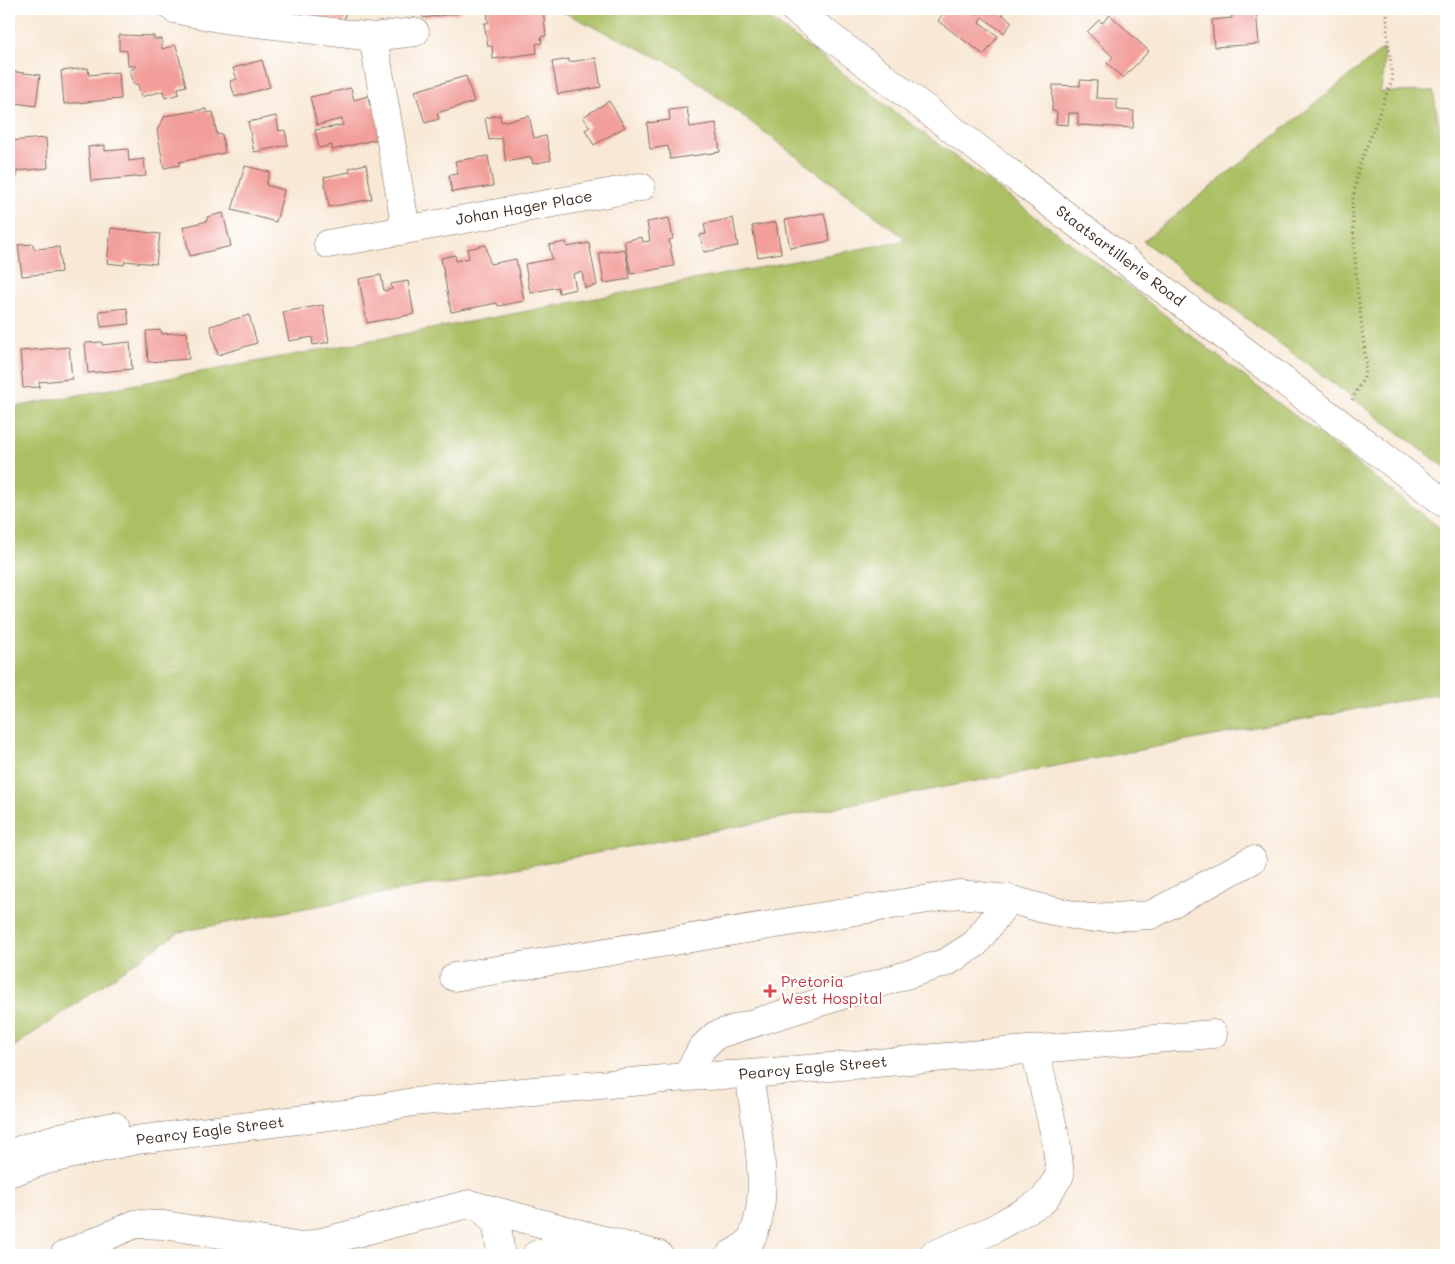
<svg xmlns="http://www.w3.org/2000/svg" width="1455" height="1264" font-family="Mali,sans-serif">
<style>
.green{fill:#abc064;stroke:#737541}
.building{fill:#f29e9a}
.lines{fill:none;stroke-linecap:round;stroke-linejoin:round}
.minor-casing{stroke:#7d6c5e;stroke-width:29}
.path{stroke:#7d6c5e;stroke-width:3;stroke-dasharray:1 4;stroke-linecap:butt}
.minor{stroke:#fff;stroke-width:28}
.health-dot{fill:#e0444e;stroke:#fff;stroke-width:2}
.labels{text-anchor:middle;stroke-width:4.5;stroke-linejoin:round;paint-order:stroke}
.street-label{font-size:15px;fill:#3b2a1e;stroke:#fff}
.health-label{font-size:15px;fill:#be3a42;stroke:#fff;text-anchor:start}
</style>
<rect width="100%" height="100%" fill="#fff"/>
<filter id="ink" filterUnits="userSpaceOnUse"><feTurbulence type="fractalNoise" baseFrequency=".02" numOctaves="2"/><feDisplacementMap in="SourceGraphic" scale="10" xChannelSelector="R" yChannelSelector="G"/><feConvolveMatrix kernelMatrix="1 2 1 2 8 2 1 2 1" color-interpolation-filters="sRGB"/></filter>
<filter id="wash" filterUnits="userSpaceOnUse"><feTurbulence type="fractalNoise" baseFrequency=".0096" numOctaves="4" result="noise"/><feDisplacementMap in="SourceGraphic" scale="20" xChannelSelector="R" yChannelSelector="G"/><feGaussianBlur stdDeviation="1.12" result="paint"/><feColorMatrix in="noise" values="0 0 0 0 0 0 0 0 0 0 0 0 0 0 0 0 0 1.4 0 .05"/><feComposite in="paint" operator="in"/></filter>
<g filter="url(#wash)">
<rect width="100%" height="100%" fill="#f8e8d5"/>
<path class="green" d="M557 9H757L1107 270 1446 533V692L179 932 9 1050V408L907 240 678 67Z
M1383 49C1385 65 1384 77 1380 92L1433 91 1446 165V468L1143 241Z"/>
<g id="blocks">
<path class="building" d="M298 9H346L344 22 297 18Z
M422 9H459L460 13 423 18Z
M487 9H543L546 36 541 37 542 43 536 44 537 53 493 59 492 46H488L484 23H488Z
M946 9H970L978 14 981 10 979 9H1006L1002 14 1012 22 1004 33 982 17 979 22 998 36 984 55 938 21Z
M1231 9H1256L1259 44 1214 47 1212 20 1232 18Z
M1110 15 1149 51 1123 78 1107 63 1113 57 1087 32 1099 20 1102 23Z
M9 23H10L12 48H9Z
M119 35 154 36V39H162V49L176 45 186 86 178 88 179 94 165 98 163 91 141 97 138 84 134 85 130 70 135 68V66H128L127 51 119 50Z
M596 58 601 87 558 94 552 62 569 59V62Z
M262 60 270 87 235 97 230 81 237 79 233 68Z
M88 68 89 75 119 72 121 99 64 104 61 71Z
M9 71 40 75 36 106 9 102Z
M466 76 474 102 437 113 439 119 425 123 415 91Z
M1080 80 1097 81 1096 98 1117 99V110L1134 111 1133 128 1078 125V113H1069L1068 125 1056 124 1057 112 1052 111 1053 85 1080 86Z
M351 88 354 100 368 96 370 106 374 105 382 138 332 150V145L319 148 315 130 343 125 342 119 317 125 310 97Z
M609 101 625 127 594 145 585 130 590 127 583 117Z
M687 108 690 127 716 123 720 152 670 159 668 146 650 149 647 123 670 120 669 110Z
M206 109 207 113 213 112 217 135 222 134 225 153 179 162 180 165 164 168 157 130 165 116Z
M500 115 501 122 529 116 534 138 546 136 551 160 533 164 531 157 506 162 502 138 489 140 485 118Z
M276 116 279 131 285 130 288 145 254 152 248 122Z
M46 138 48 168 17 171V177H9V141Z
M105 145V151L128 149 129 161 144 159 146 176 91 181 88 147Z
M488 156 493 186 452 192 449 175 458 174 455 161Z
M366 164 372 199 329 207 324 177 350 172 349 168Z
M245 166 270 172 266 185 284 190 276 222 232 210Z
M223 213 231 246 190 256 183 227 207 221V217Z
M824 213 830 241 790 248 785 220Z
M669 218 673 239 669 240 674 266 631 274 624 241 642 237 643 242 650 241 647 222Z
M733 218 738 246 704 252 700 235 706 234 704 224Z
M776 222 781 253 758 257 752 226Z
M111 228 160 234 156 264 125 261 124 265 107 263Z
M566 242 567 247 589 243 597 285 585 288 582 272 573 274 576 289 559 293 558 287 530 293 525 264 552 259 549 245Z
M33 244 34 249 59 247 61 272 22 276 18 245Z
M486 245 490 264 516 259 524 301 498 306 497 303 451 312 441 258 455 255 456 261 469 258 467 249Z
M625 249 630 279 604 283 599 253Z
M381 275 384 291 392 289 391 284 408 281 414 314 367 323 359 279Z
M323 305 329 342 313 345 312 337 289 341 283 312Z
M127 308 129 324 101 327 99 311Z
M249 315 257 343 218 355 210 326Z
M161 330 162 334 187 332 189 359 148 362 146 331Z
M102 342V345L130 342 132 369 88 373 85 343Z
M69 347 72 379 39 382 40 387 23 388 20 351Z"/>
</g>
</g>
<g filter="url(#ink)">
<use href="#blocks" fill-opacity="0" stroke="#7d6c5e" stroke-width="1"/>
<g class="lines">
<defs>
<path id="minor" d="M174 9 224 19 373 37 415 32
M794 9 1446 504
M373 37 406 229
M328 244 641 187
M454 977 959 894 1009 899 1044 909 1088 918 1151 915 1252 860
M686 1077 702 1048 716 1035 947 962 975 944 1009 899
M22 1149 60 1137 114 1126
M9 1173 46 1160 136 1140 353 1113 413 1102 686 1077 749 1074 1213 1034
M482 1208 497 1225 501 1255
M64 1255 135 1224 164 1225 302 1247 469 1204 659 1255
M536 1255 588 1236
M730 1255C736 1251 748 1245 751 1239 773 1199 755 1119 749 1074
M933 1255 990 1231 1043 1201 1060 1175 1056 1140 1035 1050"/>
</defs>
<use href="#minor" class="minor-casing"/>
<path class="path" d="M1352 400 1364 377 1366 363 1356 276 1352 203 1359 167 1392 80C1392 56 1384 32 1388 9"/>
<use href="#minor" class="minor"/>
</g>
</g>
<path class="health-dot" d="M767.5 983.5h5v5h5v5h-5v5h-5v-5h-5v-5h5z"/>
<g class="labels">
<g class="street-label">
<text transform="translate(524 208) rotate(-10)" y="5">Johan Hager Place</text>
<text transform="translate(1120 256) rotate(37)" y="5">Staatsartillerie Road</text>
<text transform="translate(813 1068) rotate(-5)" y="5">Pearcy Eagle Street</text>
<text transform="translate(210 1131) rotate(-7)" y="5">Pearcy Eagle Street</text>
</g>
<g class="health-label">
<text x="781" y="987">Pretoria<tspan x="781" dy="17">West Hospital</tspan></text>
</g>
</g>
<rect width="1455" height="1264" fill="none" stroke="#fff" stroke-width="30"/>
</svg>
